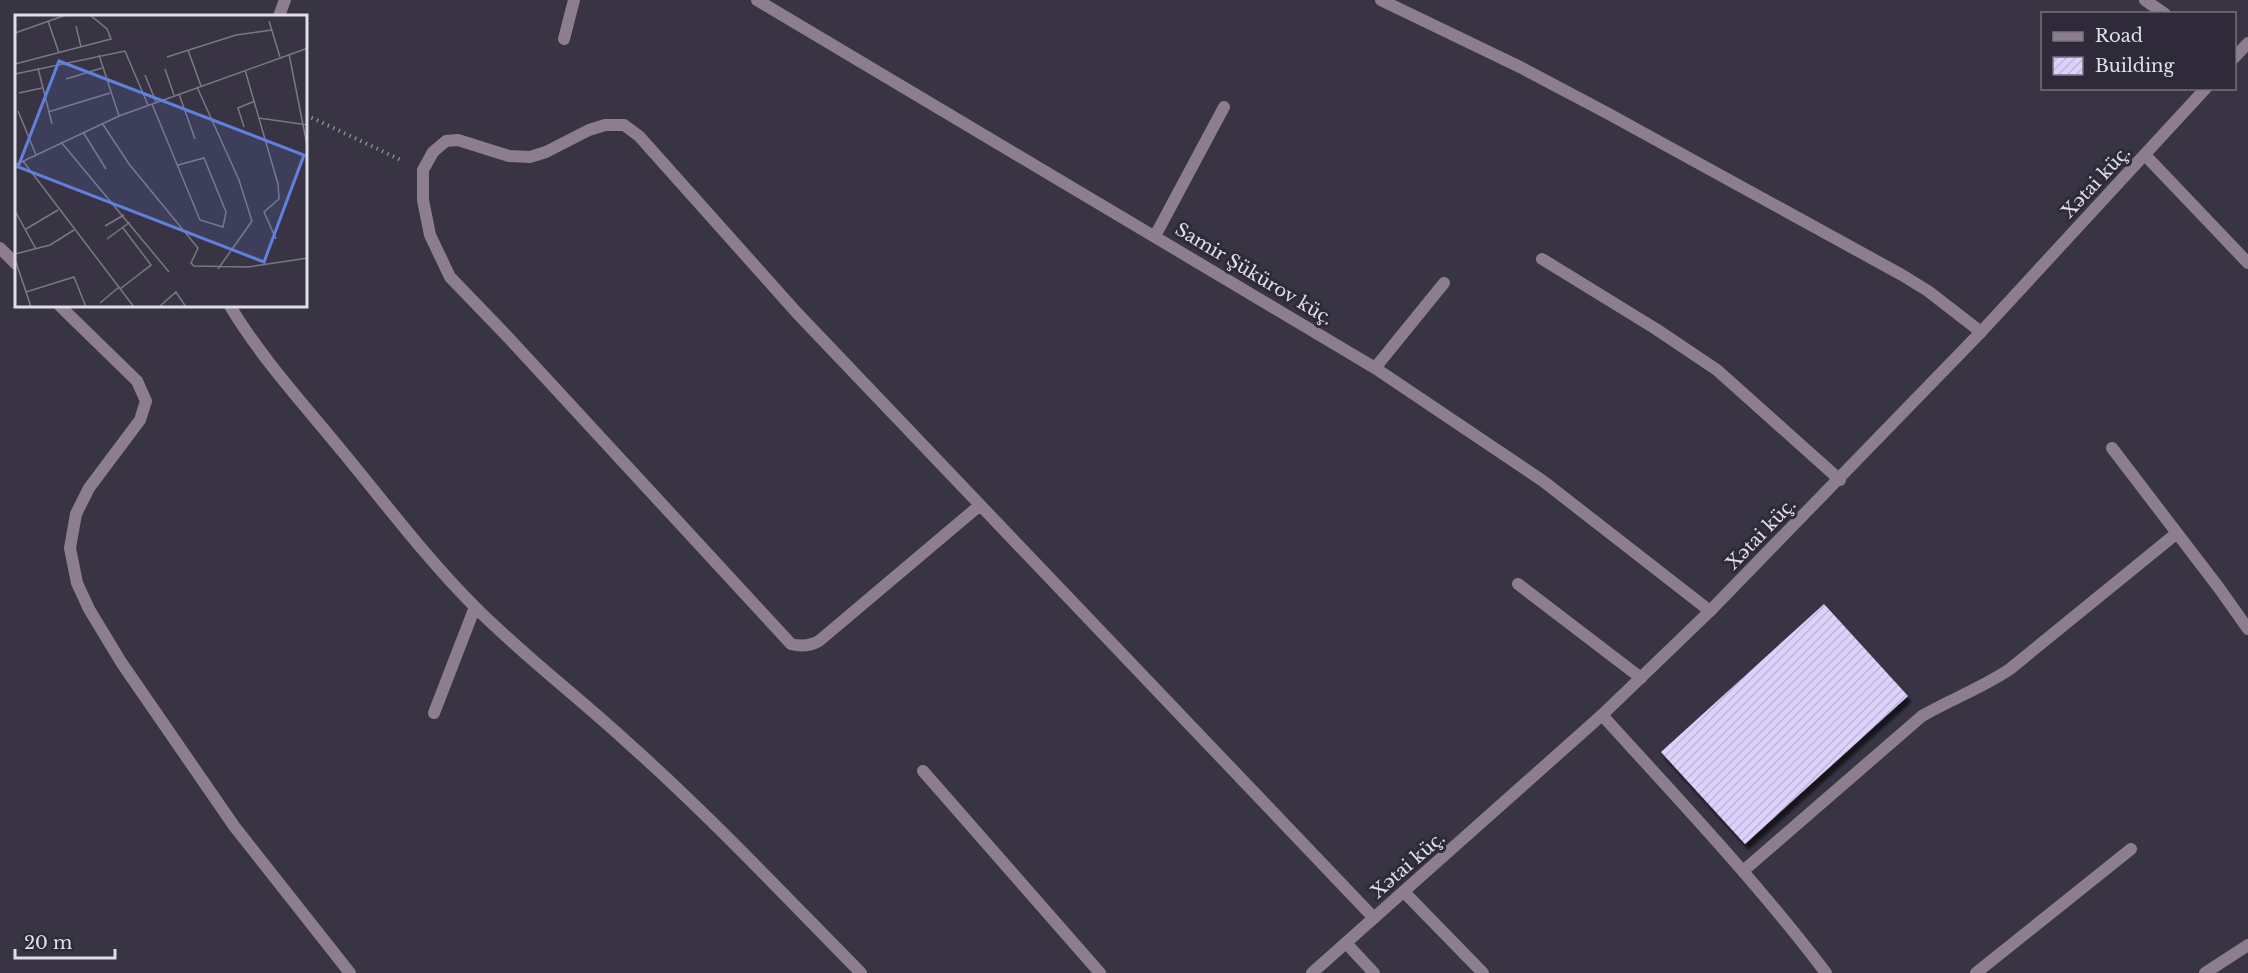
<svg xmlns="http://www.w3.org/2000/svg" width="2248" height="973" font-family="'Libre Baskerville',serif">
<defs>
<pattern id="building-hatch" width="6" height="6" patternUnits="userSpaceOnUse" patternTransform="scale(1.5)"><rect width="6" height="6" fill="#ded2fd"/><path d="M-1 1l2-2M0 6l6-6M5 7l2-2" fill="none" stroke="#bfb5d8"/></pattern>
<filter id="shadow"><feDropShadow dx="3.5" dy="6" stdDeviation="1.5" flood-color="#0009"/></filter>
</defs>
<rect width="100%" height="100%" fill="#383444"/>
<path fill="url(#building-hatch)" filter="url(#shadow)" d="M 1824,604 L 1908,696 L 1745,844 L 1661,752 Z"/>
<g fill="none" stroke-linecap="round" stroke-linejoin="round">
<path stroke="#8b8895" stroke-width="4" stroke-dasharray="1.5 4.5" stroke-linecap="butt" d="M 306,115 L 403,161"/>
<path stroke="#8c7e8c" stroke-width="12" d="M 1518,584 L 1641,678"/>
<path stroke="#8c7e8c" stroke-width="12" d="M 757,0 L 1375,368 L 1543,481 L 1710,611
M 1381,0 L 1520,67 L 1607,113 L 1902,275 L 1928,291 L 1981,332
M 2145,0 L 2165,14
M 279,16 L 285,0
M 564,39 L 574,0
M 2146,156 L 2248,263
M 1155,236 L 1224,107
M 0,248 L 16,264
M 1542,259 L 1656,329 L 1717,370 L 1840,480
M 60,306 L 137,381 L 146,401 L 140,420 L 89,488 L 76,514 L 70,548 L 77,583 L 89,609 L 121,662 L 234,826 L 350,973
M 230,306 C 260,356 300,400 337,445 C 382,499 425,557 475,607 C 523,655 577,696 627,742 C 709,815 784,895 861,973
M 1375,368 L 1444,283
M 2112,448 L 2219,588 L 2248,629
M 979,506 L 819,641 C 810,646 802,647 791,644 L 506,335 L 450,277 L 430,235 L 423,200 L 423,170 L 433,152 L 446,141 L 458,140 L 509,156 L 530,157 L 546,152 L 589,130 L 605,125 L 624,125 L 639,136 L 797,313 L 1374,918
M 434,713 L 475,607
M 1602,715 C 1679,800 1757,882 1826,973
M 923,771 L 1100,973
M 1743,871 L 1922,716 C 1951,699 1982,688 2010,669 L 2177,533
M 1404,892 L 1483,973
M 1346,943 L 1374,973
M 1976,973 L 2131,849
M 2205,973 L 2248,945"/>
<path stroke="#8c7e8c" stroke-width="12" d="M 2234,58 L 2248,43
M 1312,973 L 1602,715 L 1710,611 L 1981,332 L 2206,88"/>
</g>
<g text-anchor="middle" stroke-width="6" stroke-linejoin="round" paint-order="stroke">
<g font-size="18" fill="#e0dee8" stroke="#2e2a39">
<text transform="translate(2096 182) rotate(-47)" y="6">Xətai küç.</text>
<text transform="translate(1254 274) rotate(31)" y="6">Samir Şükürov küç.</text>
<text transform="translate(1761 534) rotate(-46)" y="6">Xətai küç.</text>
<text transform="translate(1408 865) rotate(-41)" y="6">Xətai küç.</text>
</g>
</g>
<g transform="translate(15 15)">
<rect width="292" height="292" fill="#383444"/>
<path fill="none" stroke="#7b7886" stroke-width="1.5" d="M 33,6 L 44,38M 254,6 L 265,42M 61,11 L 66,32M 0,18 L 51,0M 173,35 L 186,71M 274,39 L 293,135M 84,40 L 104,101M 152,42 L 221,20 L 257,15M 0,49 L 96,24 L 92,14 L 75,0M 23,53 L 37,109M 150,54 L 159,80M 230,55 L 263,169 L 264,184 L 249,197 L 261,224M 0,59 L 110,36 L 133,90M 130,60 L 141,87M 51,64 L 87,53M 182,72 L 224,165 L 237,206 L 203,254M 4,78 L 27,73M 164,79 L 180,124M 137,89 L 185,205 L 208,212 L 211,197 L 189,143 L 163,150M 3,96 L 21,140M 33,97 L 95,78M 244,103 L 293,110M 87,108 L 114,149 L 183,233 L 176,248 L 179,251 L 233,252 L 293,243M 229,112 L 223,93 L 240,86M 68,117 L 91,154M 46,127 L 154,257M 8,146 L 119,292M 0,150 L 104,101 L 293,33M 0,196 L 21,234M 90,211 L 109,200M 11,214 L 43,195M 92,224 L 115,207M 0,239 L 35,230 L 59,215M 0,244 L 16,292M 105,274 L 136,250 L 108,213M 11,277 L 59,262 L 71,292M 85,288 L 104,272M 144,292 L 161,277 L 171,292"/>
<path fill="#6180de" fill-opacity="0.15" stroke="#6180de" stroke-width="3" d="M 44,46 L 289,140 L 249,247 L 3,152 Z"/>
<rect width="292" height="292" fill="none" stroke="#e0dee8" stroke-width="3"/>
</g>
<rect x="2041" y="12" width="195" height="78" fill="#2e2a39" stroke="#75727f" stroke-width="1.5"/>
<rect x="2053" y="32" width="30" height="9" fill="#8c7e8c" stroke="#75727f" stroke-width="1.5"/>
<text x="2095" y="42" font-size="18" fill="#e0dee8">Road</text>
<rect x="2053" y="57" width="30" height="18" fill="url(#building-hatch)" stroke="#75727f" stroke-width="1.5"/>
<text x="2095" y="72" font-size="18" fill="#e0dee8">Building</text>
<path d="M15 949v9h100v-9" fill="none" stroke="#e0dee8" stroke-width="3"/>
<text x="24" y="949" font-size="18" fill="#e0dee8" stroke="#2e2a39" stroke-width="4.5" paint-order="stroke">20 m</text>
</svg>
